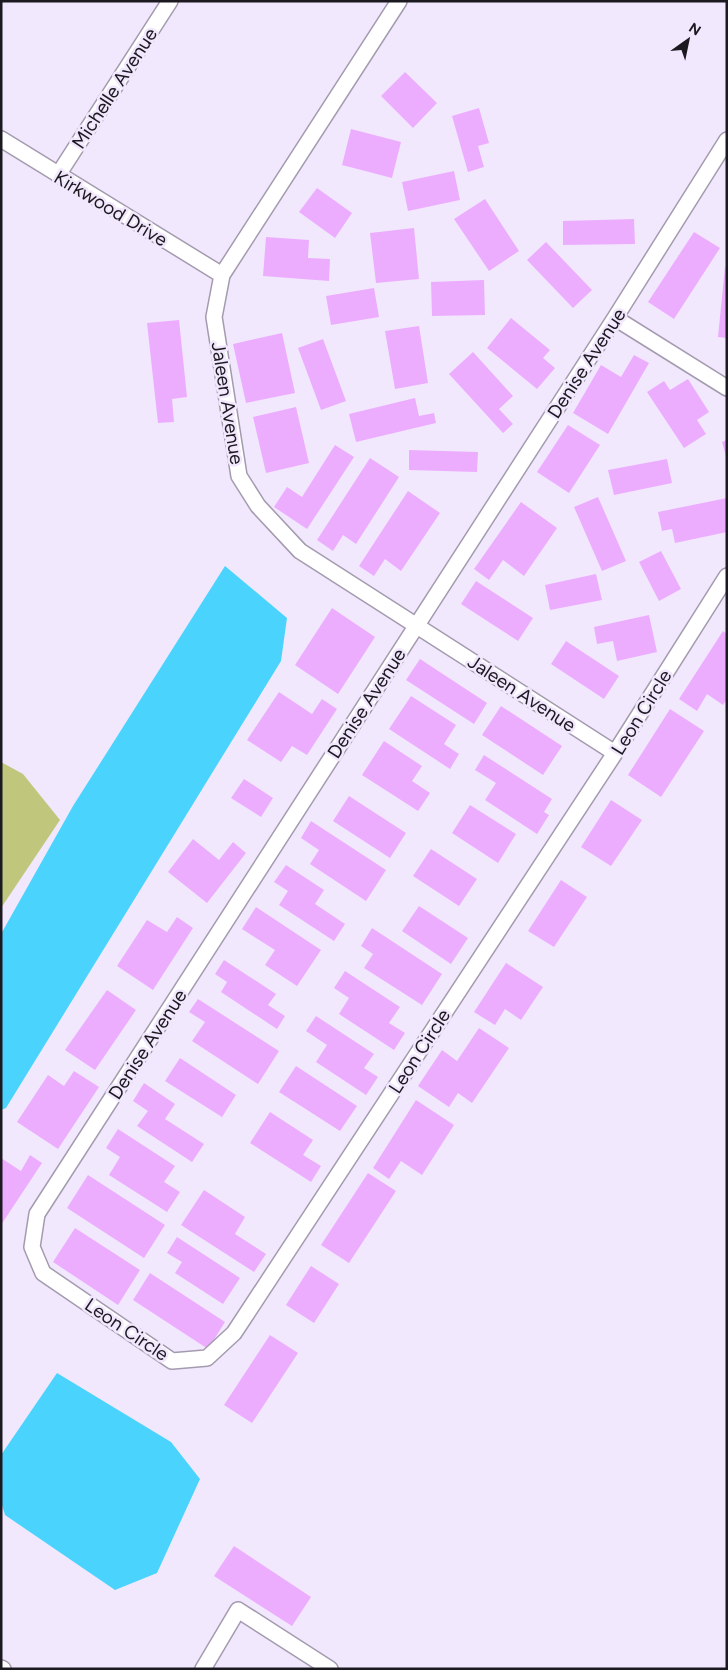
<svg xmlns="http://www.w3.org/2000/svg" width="728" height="1670" font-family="Figtree,sans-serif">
<rect width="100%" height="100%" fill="#f2e8fe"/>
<path fill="#c0c77d" d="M 1,762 L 23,774 L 60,820 L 1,908 Z"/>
<path fill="#4ad4fd" d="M 225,566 L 287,618 L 281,661 L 6,1108 L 1,1110 L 1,934 L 73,806 Z
M 57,1373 L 171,1442 L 200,1479 L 157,1573 L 115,1590 L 5,1515 L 1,1502 L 1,1455 Z"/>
<path fill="#ecadff" d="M 405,72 L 437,103 L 413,128 L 381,96 Z
M 479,108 L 489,143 L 478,146 L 484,167 L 468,172 L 452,116 Z
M 351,129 L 401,142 L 392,178 L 342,165 Z
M 454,171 L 460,200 L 408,211 L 402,182 Z
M 317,188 L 352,213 L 335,238 L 299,212 Z
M 485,199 L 519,251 L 489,271 L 454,219 Z
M 634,219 L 635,244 L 563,245 L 563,221 Z
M 414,228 L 419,279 L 376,283 L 370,233 Z
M 694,232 L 720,248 L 674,319 L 648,302 Z
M 266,237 L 309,240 L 308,258 L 330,259 L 329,281 L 263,276 Z
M 546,242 L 592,290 L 573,308 L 527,260 Z
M 725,267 L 727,267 L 727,338 L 718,337 Z
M 484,280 L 485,315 L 432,316 L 431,282 Z
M 374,288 L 379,317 L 331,325 L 326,296 Z
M 511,318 L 550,350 L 543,358 L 555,368 L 537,389 L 487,348 Z
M 179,320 L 187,397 L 172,399 L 174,422 L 158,423 L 147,323 Z
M 419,326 L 428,383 L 395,389 L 385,331 Z
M 282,333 L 295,393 L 246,403 L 233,344 Z
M 323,339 L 346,401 L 321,410 L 298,348 Z
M 473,352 L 513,396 L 499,409 L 513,424 L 503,433 L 449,374 Z
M 634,355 L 649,363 L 608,434 L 573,413 L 601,365 L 621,377 Z
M 688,379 L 709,412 L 697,420 L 706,434 L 684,448 L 647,392 L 664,381 L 670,390 Z
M 415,398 L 419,416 L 434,413 L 436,423 L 356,442 L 349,414 Z
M 296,407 L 309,463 L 266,473 L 253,417 Z
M 568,425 L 600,445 L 569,493 L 537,472 Z
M 727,440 L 727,456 L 726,456 L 722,442 Z
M 335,445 L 354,457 L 307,529 L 274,507 L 287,487 L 302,497 Z
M 409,450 L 478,452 L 477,472 L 409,470 Z
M 370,458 L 399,477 L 356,544 L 343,535 L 333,551 L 317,540 Z
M 667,459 L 672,483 L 614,495 L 608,470 Z
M 408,491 L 440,513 L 401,571 L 385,559 L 374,576 L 359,566 Z
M 598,497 L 626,561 L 602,571 L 574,507 Z
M 727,498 L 727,532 L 675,543 L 672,529 L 662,531 L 658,512 Z
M 521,502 L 557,528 L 524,576 L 503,560 L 489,580 L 474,569 Z
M 661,551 L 681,589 L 659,601 L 639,562 Z
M 596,574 L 602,600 L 550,610 L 545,585 Z
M 476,581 L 533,618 L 518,641 L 461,604 Z
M 332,608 L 375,637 L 338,694 L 295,665 Z
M 649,615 L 657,652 L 617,661 L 613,641 L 597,644 L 594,627 Z
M 723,631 L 727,634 L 727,699 L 723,705 L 707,694 L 697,711 L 679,699 Z
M 566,641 L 619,676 L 604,699 L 551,664 Z
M 420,659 L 487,703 L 474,724 L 406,680 Z
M 279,692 L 312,714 L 322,699 L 337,709 L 307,755 L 292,746 L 281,762 L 247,740 Z
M 411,696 L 456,725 L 444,744 L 459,754 L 450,769 L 389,729 Z
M 501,706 L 562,746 L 543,775 L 482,735 Z
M 670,709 L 704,731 L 661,797 L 628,775 Z
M 384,741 L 422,766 L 412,781 L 430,793 L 418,811 L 362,775 Z
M 484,755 L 552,799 L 544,812 L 549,815 L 537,834 L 485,800 L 496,783 L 475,770 Z
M 244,779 L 273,798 L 261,817 L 231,798 Z
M 349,796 L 406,833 L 390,858 L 333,821 Z
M 611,800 L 642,820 L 611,866 L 581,847 Z
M 470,805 L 516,834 L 498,863 L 452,833 Z
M 311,821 L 386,870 L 366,901 L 310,864 L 319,850 L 301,838 Z
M 193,839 L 219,860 L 233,842 L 246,853 L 207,903 L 168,872 Z
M 431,849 L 477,879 L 459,906 L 413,876 Z
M 286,865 L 324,890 L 315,904 L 345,924 L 334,941 L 279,905 L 288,891 L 274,882 Z
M 561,880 L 587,897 L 554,947 L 528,931 Z
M 419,906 L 468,938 L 451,964 L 402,931 Z
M 256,907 L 321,950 L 297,986 L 265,965 L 275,950 L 242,929 Z
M 177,917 L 193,928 L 153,990 L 117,966 L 147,920 L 167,932 Z
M 372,928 L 442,974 L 422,1005 L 364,968 L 373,954 L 361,946 Z
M 224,960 L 276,994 L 268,1005 L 285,1016 L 277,1029 L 221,992 L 227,982 L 215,974 Z
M 506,963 L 543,987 L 521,1020 L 505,1009 L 495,1025 L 474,1012 Z
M 345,971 L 400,1007 L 389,1023 L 405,1033 L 394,1050 L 339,1014 L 349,998 L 334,988 Z
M 107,990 L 136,1010 L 95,1070 L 65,1050 Z
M 198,999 L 279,1051 L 258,1084 L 192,1041 L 205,1022 L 189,1012 Z
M 316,1016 L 374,1054 L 364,1068 L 378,1077 L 366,1095 L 316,1062 L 327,1045 L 306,1031 Z
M 479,1028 L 509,1048 L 472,1103 L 458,1093 L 449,1107 L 418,1086 L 442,1050 L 457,1061 Z
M 180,1058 L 236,1095 L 222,1117 L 165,1081 Z
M 296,1066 L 357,1106 L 340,1131 L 279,1092 Z
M 74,1071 L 99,1087 L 58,1149 L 17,1122 L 48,1075 L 64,1086 Z
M 144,1083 L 175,1104 L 165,1119 L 204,1144 L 192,1162 L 137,1126 L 148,1111 L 133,1101 Z
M 416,1100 L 454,1125 L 422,1175 L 401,1161 L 389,1179 L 373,1168 Z
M 270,1112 L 313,1140 L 303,1155 L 321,1166 L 311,1182 L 250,1143 Z
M 118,1129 L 175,1166 L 164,1182 L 180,1192 L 167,1212 L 109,1175 L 120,1157 L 106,1148 Z
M 30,1155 L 42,1163 L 1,1225 L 1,1158 L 21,1171 Z
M 368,1173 L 396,1191 L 349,1263 L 321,1245 Z
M 88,1175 L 165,1225 L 144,1258 L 67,1208 Z
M 204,1190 L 245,1217 L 235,1234 L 266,1254 L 254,1272 L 181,1225 Z
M 75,1228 L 140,1270 L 118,1305 L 53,1262 Z
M 177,1237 L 240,1278 L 223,1304 L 175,1273 L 182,1262 L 167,1253 Z
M 311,1266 L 339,1284 L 314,1323 L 286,1305 Z
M 150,1273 L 225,1322 L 208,1349 L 133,1300 Z
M 270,1335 L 298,1353 L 252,1423 L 224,1405 Z
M 234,1546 L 311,1597 L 292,1626 L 214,1576 Z"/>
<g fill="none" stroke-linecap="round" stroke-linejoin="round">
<defs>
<path id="lane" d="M 399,1 L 222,275 L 214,317 L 239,476 L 258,506 L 300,551 L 615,753
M 1,139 L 222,275
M 727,140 L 615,318 L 37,1214 L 32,1247 L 43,1273 L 172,1361 L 207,1358 L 234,1333 L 615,753 L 727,576
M 58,175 L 170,1
M 615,318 L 727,388
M 1,1668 L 3,1669
M 203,1669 L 238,1610 L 330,1669"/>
</defs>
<use href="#lane" stroke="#a49baf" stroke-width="18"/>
<use href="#lane" stroke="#fff" stroke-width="15"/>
</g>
<g text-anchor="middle" stroke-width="5" stroke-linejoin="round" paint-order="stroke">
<g font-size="19" fill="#1c1920" stroke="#f2e8fe">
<text transform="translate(114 88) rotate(-57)" y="7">Michelle Avenue</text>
<text transform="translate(111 208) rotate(31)" y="7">Kirkwood Drive</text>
<text transform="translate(586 363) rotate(-57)" y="7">Denise Avenue</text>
<text transform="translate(228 403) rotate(81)" y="7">Jaleen Avenue</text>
<text transform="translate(522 693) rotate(33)" y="7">Jaleen Avenue</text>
<text transform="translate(366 703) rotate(-57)" y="7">Denise Avenue</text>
<text transform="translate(641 712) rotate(-58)" y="7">Leon Circle</text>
<text transform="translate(147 1044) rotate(-57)" y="7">Denise Avenue</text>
<text transform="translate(419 1051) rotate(-57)" y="7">Leon Circle</text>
<text transform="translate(127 1329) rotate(34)" y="7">Leon Circle</text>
</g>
</g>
<rect width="728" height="1670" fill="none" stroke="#1c1920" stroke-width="5"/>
<g transform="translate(688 40) rotate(33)" stroke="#f2e8fe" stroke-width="4" paint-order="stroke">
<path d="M0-4L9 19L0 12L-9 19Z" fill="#1c1920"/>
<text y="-8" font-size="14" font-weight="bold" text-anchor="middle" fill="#1c1920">N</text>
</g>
</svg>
